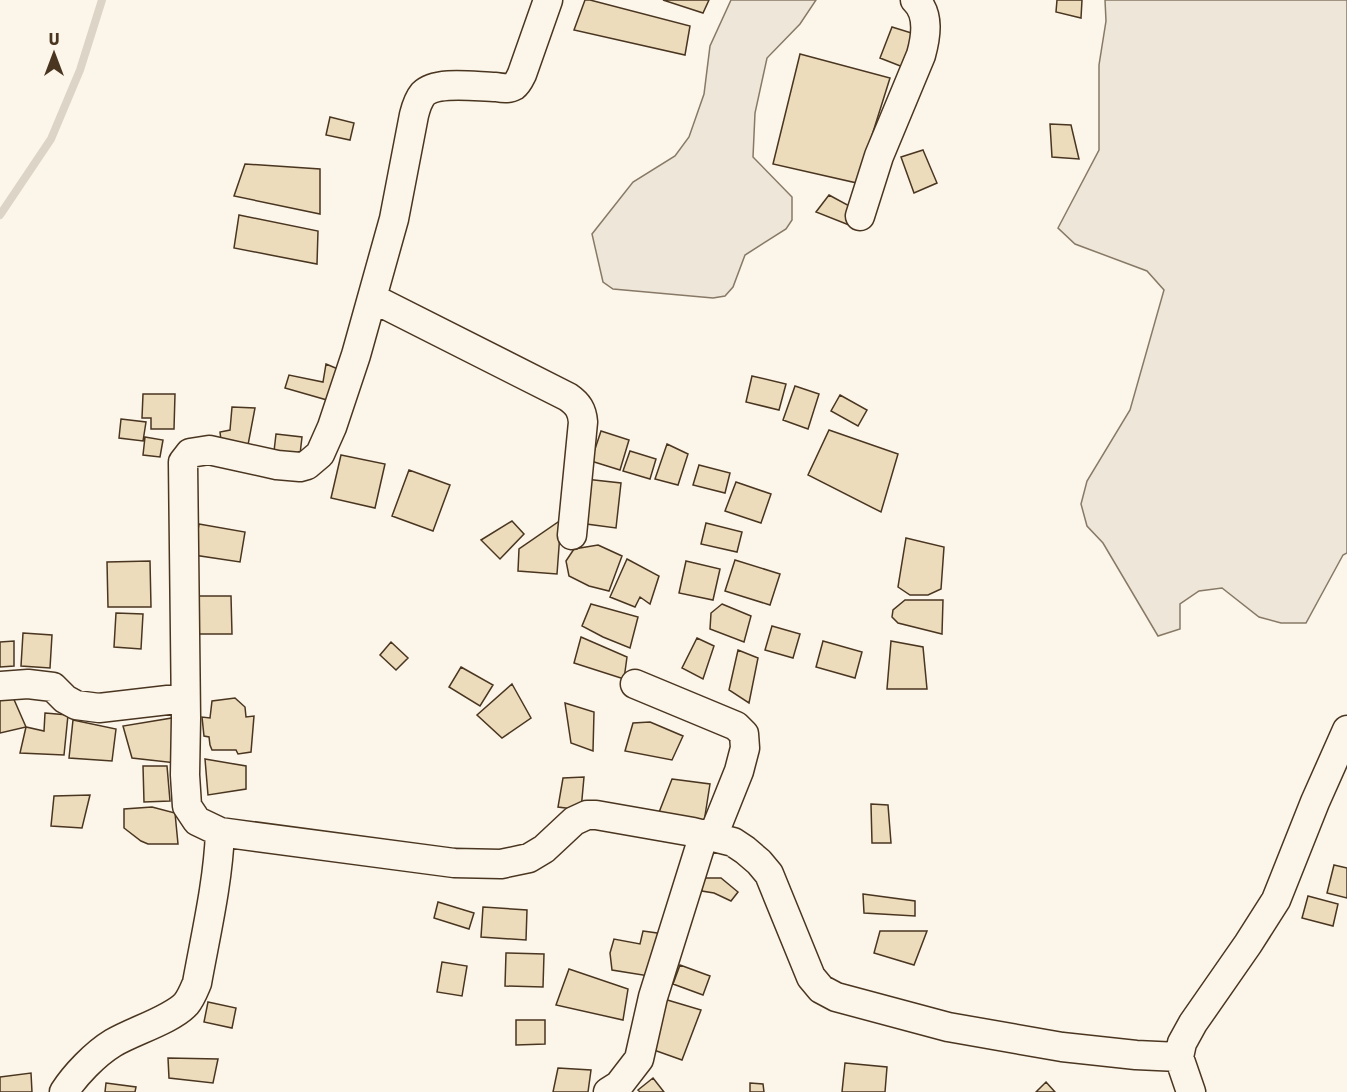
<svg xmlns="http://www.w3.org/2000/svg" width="1347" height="1092" font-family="Jost,sans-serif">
<rect width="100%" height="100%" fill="#fbf6e9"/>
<path fill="#ede6d9" stroke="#887966" stroke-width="1.5" d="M 731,0 L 816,0 L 800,24 L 767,58 L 755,113 L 753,157 L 792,197 L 792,220 L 786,229 L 745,255 L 733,287 L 725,296 L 713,298 L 613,289 L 603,282 L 592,234 L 633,182 L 675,156 L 689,137 L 704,94 L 710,46 Z
M 1105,0 L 1347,0 L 1347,553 L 1343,555 L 1306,623 L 1281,623 L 1259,617 L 1222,588 L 1199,591 L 1180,604 L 1180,629 L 1158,636 L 1103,543 L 1087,526 L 1081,504 L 1087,481 L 1130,410 L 1164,290 L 1147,271 L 1075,244 L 1058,228 L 1099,150 L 1099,65 L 1106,21 Z"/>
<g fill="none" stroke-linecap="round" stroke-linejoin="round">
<path stroke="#dcd4c6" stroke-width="8" d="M 0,215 L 51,139 L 80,70 L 102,0"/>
</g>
<path fill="#ecdcbc" stroke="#4a3520" stroke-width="1.5" d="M 585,0 L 590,0 L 690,26 L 685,55 L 574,30 Z
M 663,0 L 709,0 L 703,13 Z
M 1057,0 L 1082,0 L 1081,18 L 1056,12 Z
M 892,27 L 918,35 L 908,69 L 880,58 Z
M 800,54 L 890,78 L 857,183 L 773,164 Z
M 330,117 L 354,123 L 350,140 L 326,135 Z
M 1050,124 L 1071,125 L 1079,159 L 1052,157 Z
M 923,150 L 937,183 L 914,193 L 901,157 Z
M 245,164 L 320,169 L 320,214 L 234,196 Z
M 829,195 L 855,209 L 849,225 L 816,212 Z
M 239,215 L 318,231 L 317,264 L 234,248 Z
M 326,364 L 345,372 L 334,402 L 285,388 L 289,375 L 323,382 Z
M 752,376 L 786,384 L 779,410 L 746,402 Z
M 795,386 L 819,394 L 808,429 L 783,420 Z
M 143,394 L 175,394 L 174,429 L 151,429 L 151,418 L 142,418 Z
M 840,395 L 867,410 L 858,426 L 831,411 Z
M 232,407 L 255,408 L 248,445 L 221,440 L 220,432 L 230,430 Z
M 121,419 L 146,422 L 143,441 L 119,438 Z
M 829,430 L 898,454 L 881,512 L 808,475 Z
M 601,431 L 629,440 L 620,470 L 591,461 Z
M 276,434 L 302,437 L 299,463 L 273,460 Z
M 145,437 L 163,440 L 160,457 L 143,455 Z
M 667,444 L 688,454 L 678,485 L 655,479 Z
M 630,451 L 656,459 L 650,479 L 623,471 Z
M 341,455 L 385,464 L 375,508 L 331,498 Z
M 699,465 L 730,473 L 725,493 L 693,485 Z
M 409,470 L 450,485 L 433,531 L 392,516 Z
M 585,479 L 621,483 L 616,528 L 579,523 Z
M 736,482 L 771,494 L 761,523 L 725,511 Z
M 561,520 L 557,574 L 518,571 L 519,549 Z
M 512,521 L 524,534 L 500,559 L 481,540 Z
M 706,523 L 742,532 L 737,552 L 701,544 Z
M 199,524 L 245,532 L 240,562 L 194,555 Z
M 906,538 L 944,547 L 941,589 L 928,595 L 910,595 L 898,587 Z
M 598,545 L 622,556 L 609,591 L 589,586 L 569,576 L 566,561 L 574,549 Z
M 627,559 L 659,576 L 650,604 L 640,597 L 635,607 L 610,597 Z
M 735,560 L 780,574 L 770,605 L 725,591 Z
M 150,561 L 151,607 L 108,607 L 107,562 Z
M 686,561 L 720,569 L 713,600 L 679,593 Z
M 197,596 L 231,596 L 232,634 L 197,634 Z
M 905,600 L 943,600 L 942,634 L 898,623 L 892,617 L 893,610 Z
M 591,604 L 638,617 L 630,648 L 603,637 L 582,626 Z
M 722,604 L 751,616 L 744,642 L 710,629 L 711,613 Z
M 116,613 L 143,614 L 141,649 L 114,647 Z
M 772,626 L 800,634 L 793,658 L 765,650 Z
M 23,633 L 52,635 L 50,668 L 21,666 Z
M 581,637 L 627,657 L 624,679 L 574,663 Z
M 697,638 L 714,646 L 703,679 L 682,668 Z
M 14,641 L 14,666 L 0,667 L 0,642 Z
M 823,641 L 862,652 L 855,678 L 816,667 Z
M 891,641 L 923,647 L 927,689 L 887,689 Z
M 391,642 L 408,658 L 396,670 L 380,655 Z
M 738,650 L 758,658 L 749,703 L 729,690 Z
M 461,667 L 493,685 L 480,706 L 449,687 Z
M 512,684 L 531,718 L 502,738 L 477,715 Z
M 0,695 L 12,695 L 26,727 L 0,733 Z
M 235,698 L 245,707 L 246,717 L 254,716 L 251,752 L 238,754 L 236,750 L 212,750 L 210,745 L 209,737 L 204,736 L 202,717 L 210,718 L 212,701 Z
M 565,703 L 594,712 L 593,751 L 571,743 Z
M 45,713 L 68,715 L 64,755 L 20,753 L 26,727 L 44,731 Z
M 178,717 L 176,763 L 132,758 L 123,726 Z
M 73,720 L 116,729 L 112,761 L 69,758 Z
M 650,722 L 683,736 L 672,760 L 625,751 L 633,723 Z
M 205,759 L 246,766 L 246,789 L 208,795 Z
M 143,766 L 167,766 L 170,801 L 144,802 Z
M 584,777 L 581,810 L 558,807 L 563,778 Z
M 672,779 L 710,784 L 704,822 L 658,815 Z
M 90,795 L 82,828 L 51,826 L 54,796 Z
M 871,804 L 888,805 L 891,843 L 872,843 Z
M 152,807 L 175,813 L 178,844 L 148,844 L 141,841 L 124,828 L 124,809 Z
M 1334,865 L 1347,868 L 1347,898 L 1327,893 Z
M 702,878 L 721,878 L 738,892 L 731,901 L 714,893 L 702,891 Z
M 863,894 L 915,901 L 915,916 L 864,913 Z
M 1308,896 L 1338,904 L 1333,926 L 1302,918 Z
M 438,902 L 474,913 L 469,929 L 434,918 Z
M 483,907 L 527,910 L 526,940 L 481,937 Z
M 643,931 L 664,934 L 655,977 L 612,970 L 610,953 L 614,939 L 640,944 Z
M 880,931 L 927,931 L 914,965 L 874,953 Z
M 506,953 L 544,954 L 543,987 L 505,986 Z
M 442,962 L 467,966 L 462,996 L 437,992 Z
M 680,965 L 710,976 L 703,995 L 673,984 Z
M 569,969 L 628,989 L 623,1020 L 556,1005 Z
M 664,999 L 701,1010 L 682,1060 L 651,1049 Z
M 208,1002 L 236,1008 L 232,1028 L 204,1022 Z
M 516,1020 L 545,1020 L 545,1044 L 516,1045 Z
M 168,1058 L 218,1059 L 213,1083 L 169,1078 Z
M 845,1063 L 887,1067 L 885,1092 L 842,1092 Z
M 558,1068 L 591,1070 L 588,1092 L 553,1092 Z
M 31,1073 L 32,1092 L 0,1092 L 0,1077 Z
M 653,1078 L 664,1092 L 640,1092 L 638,1090 Z
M 1046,1082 L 1055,1092 L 1036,1092 Z
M 106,1083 L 136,1087 L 135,1092 L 105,1092 Z
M 750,1083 L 763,1084 L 764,1092 L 750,1092 Z"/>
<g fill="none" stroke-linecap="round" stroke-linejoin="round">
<defs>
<path id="minor" d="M 548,0 L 522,74 C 520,78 518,83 514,86 C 509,89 502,88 496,87 C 477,87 437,80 423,94 C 418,100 416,107 414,115 L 394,219 L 356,355 L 332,427 L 320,454 L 307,465 L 300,467 L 277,465 L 209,450 L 190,453 L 183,462 L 186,718 L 185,775 L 187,806 L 197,821 L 220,832 L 454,863 L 501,864 L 529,858 L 544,849 L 574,821 L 587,815 L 596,815 L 693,832 L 733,842 L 745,850 L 759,862 L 769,874 L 811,977 L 821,989 L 836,997 L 948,1027 L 1062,1047 L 1136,1055 L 1179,1057
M 860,216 L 879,156 L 921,55 C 926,37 930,14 915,0
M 372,298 L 568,397 C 578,404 582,410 583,422 L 572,535
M 635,684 L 736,726 L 744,734 L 745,748 L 739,771 L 713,836
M 0,686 L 28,684 L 53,687 L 65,699 L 76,705 L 99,708 L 185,698
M 64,1092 C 75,1075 95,1054 113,1043 C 133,1031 171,1020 186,1004 C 191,998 194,990 197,983 C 206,933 218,883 220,832
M 608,1092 L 619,1085 L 639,1059 L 653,997 L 704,834
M 1191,1092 L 1179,1057 L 1182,1043 L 1193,1023 L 1248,944 L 1276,900 L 1315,802 L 1347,730"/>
</defs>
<use href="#minor" stroke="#4a3520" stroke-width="31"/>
<use href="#minor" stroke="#fbf6e9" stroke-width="28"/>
</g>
<g transform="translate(54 54)" stroke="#fbf6e9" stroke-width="4.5" paint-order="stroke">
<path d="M0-4.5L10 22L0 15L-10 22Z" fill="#4a3520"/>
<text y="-9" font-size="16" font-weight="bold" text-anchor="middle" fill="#4a3520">U</text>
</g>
</svg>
